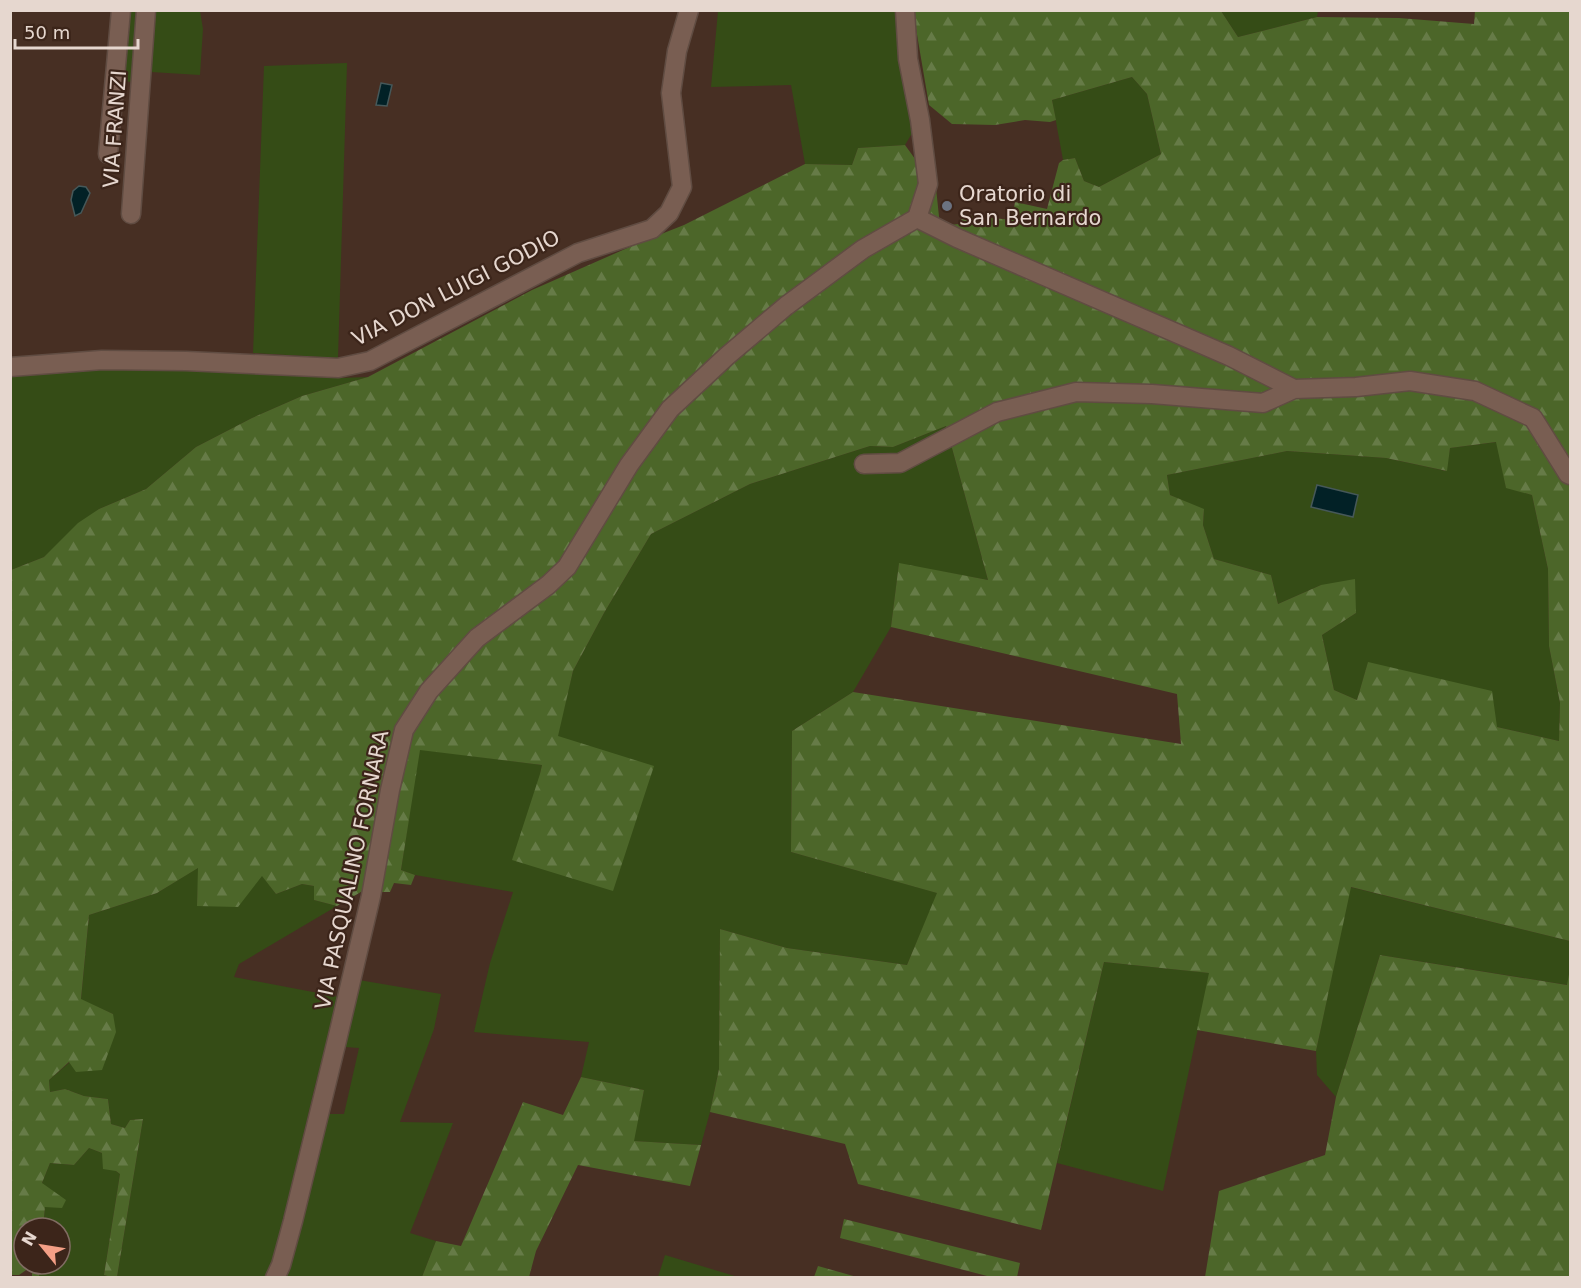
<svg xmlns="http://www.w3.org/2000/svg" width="1581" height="1288" font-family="'DejaVu Sans',sans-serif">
<defs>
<pattern id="forest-firs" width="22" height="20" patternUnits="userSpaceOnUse" patternTransform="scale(1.5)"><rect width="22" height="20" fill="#4c6629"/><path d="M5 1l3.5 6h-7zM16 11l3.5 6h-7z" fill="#667b47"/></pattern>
</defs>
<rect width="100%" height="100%" fill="#472f23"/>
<path fill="#354c16" d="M 123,11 L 141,11 L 137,83 L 118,80 Z
M 153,11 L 200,11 L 203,29 L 200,75 L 151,72 Z
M 718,11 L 904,11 L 920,120 L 905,145 L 858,148 L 852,165 L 805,164 L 791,85 L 711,87 Z
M 1221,11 L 1318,11 L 1317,17 L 1238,37 Z
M 347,63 L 338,358 L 253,353 L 264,66 Z
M 1132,77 L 1147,94 L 1161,154 L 1099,187 L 1084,181 L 1075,158 L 1063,160 L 1052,100 Z
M 186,366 L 339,378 L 368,377 L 302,396 L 252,418 L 196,447 L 146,489 L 99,509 L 44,557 L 11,570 L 11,373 L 108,367 Z
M 946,426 L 988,580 L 899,564 L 891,627 L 853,692 L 792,731 L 791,852 L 938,893 L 907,965 L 787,948 L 720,929 L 719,1069 L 710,1112 L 701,1145 L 633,1141 L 644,1090 L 581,1077 L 589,1042 L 474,1032 L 490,963 L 513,892 L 415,875 L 401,870 L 419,749 L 542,765 L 540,774 L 557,736 L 573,671 L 604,613 L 651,534 L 750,484 L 870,446 L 893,447 Z
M 1497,442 L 1506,487 L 1532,495 L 1548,569 L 1549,646 L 1560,703 L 1559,741 L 1497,727 L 1368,663 L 1357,700 L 1334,690 L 1322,635 L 1356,613 L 1321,585 L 1278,604 L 1271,575 L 1214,559 L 1203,525 L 1204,510 L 1170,495 L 1167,475 L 1287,451 L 1386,458 L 1446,471 L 1450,448 Z
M 199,867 L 197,905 L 262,875 L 276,894 L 302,884 L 314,886 L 314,900 L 337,906 L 239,964 L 234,977 L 339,997 L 315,1086 L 292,1183 L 306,1186 L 324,1114 L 344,1114 L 359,1048 L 345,1047 L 359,980 L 441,994 L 434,1029 L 400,1122 L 453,1123 L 410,1233 L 436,1241 L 422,1277 L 117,1277 L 143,1119 L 130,1120 L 125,1128 L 111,1124 L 108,1099 L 84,1096 L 65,1089 L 50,1092 L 49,1080 L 70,1062 L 113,1014 L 81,1000 L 89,915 L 157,893 Z
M 1350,887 L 1570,941 L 1570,969 L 1568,985 L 1380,955 L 1336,1097 L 1317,1075 L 1316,1051 Z
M 1104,962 L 1210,973 L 1163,1191 L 1057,1163 Z
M 89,1148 L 102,1153 L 116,1171 L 120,1174 L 104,1275 L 111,1277 L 39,1278 L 40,1264 L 60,1264 L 60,1228 L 43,1228 L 45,1207 L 42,1183 L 50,1163 L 74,1165 Z
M 665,1255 L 738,1277 L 658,1277 Z"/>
<path fill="url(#forest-firs)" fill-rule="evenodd" d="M 913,11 L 1221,11 L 1238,37 L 1317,17 L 1399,18 L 1474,24 L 1475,11 L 1570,11 L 1570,941 L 1351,887 L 1316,1051 L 1197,1030 L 1209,973 L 1104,962 L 1041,1230 L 858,1184 L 845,1144 L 710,1112 L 719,1069 L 720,929 L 787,948 L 907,965 L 937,893 L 791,852 L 792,731 L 853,692 L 1181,744 L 1177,694 L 891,627 L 899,563 L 988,580 L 946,426 L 893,447 L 870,446 L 750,484 L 651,534 L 604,613 L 573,671 L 558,736 L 654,766 L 613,891 L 512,860 L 540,774 L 542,765 L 420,750 L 401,870 L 415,875 L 411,885 L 394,883 L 390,892 L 382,892 L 366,889 L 337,906 L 314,900 L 314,886 L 302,884 L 276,894 L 262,876 L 238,907 L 197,906 L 198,868 L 157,893 L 89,915 L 81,999 L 113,1014 L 116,1032 L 102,1070 L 76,1072 L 69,1062 L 49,1080 L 50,1092 L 65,1089 L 84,1096 L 108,1099 L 111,1124 L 125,1128 L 130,1120 L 143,1119 L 117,1277 L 111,1277 L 104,1275 L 120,1174 L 116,1171 L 103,1169 L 102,1153 L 89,1148 L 74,1165 L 50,1163 L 42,1183 L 66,1200 L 62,1208 L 45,1207 L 43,1228 L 24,1228 L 24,1264 L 40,1264 L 39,1277 L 32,1277 L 32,1266 L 19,1275 L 11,1275 L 11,570 L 44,557 L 78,523 L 99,509 L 146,489 L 196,447 L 252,418 L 302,396 L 368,377 L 532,290 L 641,242 L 684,225 L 805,164 L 852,165 L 858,148 L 905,145 L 936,188 L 940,226 L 959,224 L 964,215 L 1012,220 L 1015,202 L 1047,209 L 1059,163 L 1063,160 L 1075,158 L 1084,181 L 1099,187 L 1161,154 L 1147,94 L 1132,77 L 1052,100 L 1056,120 L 1050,122 L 1025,120 L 995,125 L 952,124 L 929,105 ZM 1496,442 L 1506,488 L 1532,495 L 1548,569 L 1549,646 L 1560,703 L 1559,741 L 1497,727 L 1492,691 L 1368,662 L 1357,700 L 1334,690 L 1322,635 L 1356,613 L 1355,579 L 1321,585 L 1278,604 L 1271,575 L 1214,559 L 1203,525 L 1204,509 L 1170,495 L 1167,475 L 1287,451 L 1386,458 L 1447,471 L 1450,448 Z
M 1380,955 L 1567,985 L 1570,969 L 1570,1277 L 1205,1277 L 1219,1191 L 1325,1155 L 1336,1097 Z
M 581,1077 L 644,1090 L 634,1141 L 701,1145 L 690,1186 L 578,1165 L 536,1251 L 529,1277 L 422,1277 L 436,1241 L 461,1246 L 523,1102 L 563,1115 Z
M 844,1219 L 1020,1263 L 1017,1277 L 991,1277 L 840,1238 Z
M 818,1266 L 857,1277 L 814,1277 Z"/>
<path fill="#022126" stroke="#465859" stroke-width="1.5" d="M 381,83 L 392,85 L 387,106 L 376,105 Z
M 79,186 L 86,187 L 90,193 L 81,213 L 75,216 L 71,200 L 73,191 Z
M 1317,485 L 1358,495 L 1353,517 L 1311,507 Z"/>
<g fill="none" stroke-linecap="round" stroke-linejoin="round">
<defs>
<path id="minor" d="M 905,10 L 908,59 L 920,120 L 928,184 L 917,218
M 108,154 L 121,10
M 131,214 L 146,10
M 917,218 L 957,238 L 1229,356 L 1294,389 L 1356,387 L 1410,381 L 1475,391 L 1533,418 L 1568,474 L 1570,475
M 10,367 L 102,360 L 186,361 L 338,368 L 370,361 L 578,253 L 652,229 L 669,213 L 682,187 L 671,93 L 677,51 L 689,10
M 864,464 L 900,463 L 997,412 L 1076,392 L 1152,394 L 1263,403 L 1294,389
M 275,1278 L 281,1265 L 293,1221 L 337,1040 L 371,896 L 390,790 L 404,730 L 429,691 L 477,638 L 548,585 L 567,567 L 629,465 L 670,409 L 727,356 L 786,306 L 863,249 L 917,218"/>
</defs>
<use href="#minor" stroke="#604c42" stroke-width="21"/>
<use href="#minor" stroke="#795e52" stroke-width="18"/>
</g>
<circle fill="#6b7280" stroke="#3c251a" stroke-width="2" cx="947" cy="206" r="6"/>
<g text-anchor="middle" stroke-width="4.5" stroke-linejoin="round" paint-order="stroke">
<g font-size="21" fill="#e6d7cf" stroke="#3c251a">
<text transform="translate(115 129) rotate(-86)" y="7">VIA FRANZI</text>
<text transform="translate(456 288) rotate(-27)" y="7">VIA DON LUIGI GODIO</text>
<text transform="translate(352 870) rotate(-78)" y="7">VIA PASQUALINO FORNARA</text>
</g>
<g font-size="21" fill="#e6d7cf" stroke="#3c251a" text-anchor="start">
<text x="959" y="201">Oratorio di<tspan x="959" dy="24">San Bernardo</tspan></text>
</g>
</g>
<rect width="1581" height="1288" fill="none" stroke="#e6d7cf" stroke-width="24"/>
<g transform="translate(42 1246) rotate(300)"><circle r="28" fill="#3c251a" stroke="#806c62" stroke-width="1.5"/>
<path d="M0-4.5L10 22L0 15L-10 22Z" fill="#f49f86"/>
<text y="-9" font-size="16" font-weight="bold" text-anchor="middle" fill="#e6d7cf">N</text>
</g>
<path d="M15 39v9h123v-9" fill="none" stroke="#e6d7cf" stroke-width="3"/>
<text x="24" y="39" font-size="18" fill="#e6d7cf" stroke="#3c251a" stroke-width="4.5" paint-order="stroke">50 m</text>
</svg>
